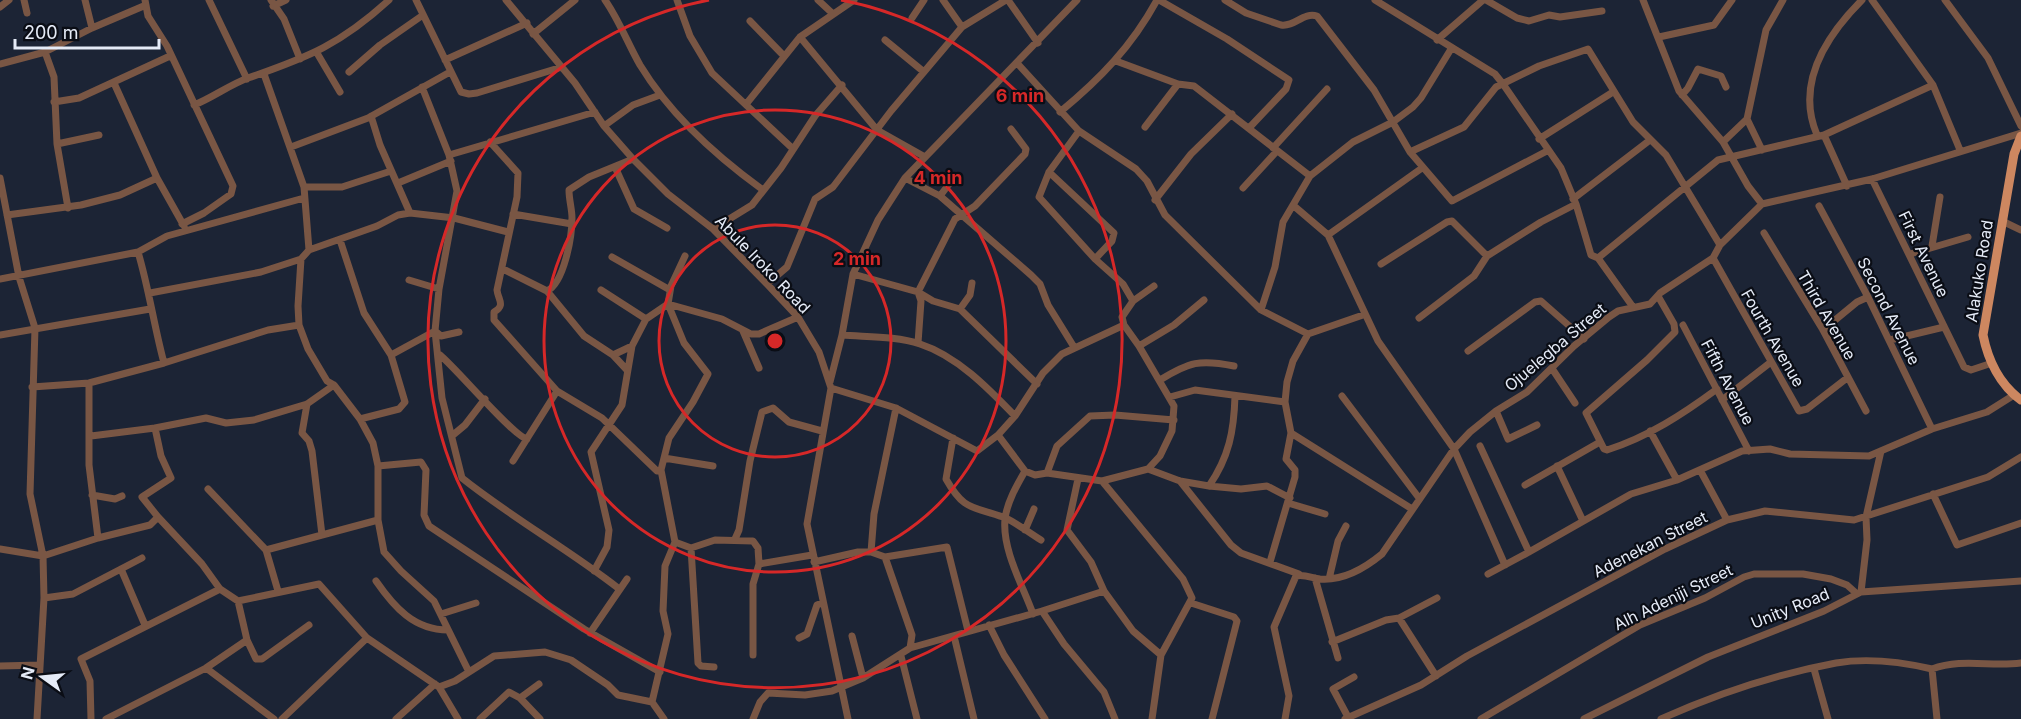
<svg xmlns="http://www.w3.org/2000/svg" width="2021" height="719" font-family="Inter,sans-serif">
<rect width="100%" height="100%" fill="#1c2435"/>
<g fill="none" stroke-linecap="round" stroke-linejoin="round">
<path stroke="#795644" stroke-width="7" d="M 24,0 L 27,13
M 85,0 L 92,28
M 145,0 L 148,16 L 167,46 L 233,186 L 231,194 L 204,213 L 182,224
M 209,0 L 247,79
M 271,0 L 284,19 L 300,59
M 416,0 L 461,92 L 469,94 L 477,93 L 562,67
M 506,0 L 575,83 L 604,126 L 633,159 L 668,194 L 713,229 L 767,284 L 798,317 L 819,352 L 831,388 L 807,524 L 848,719
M 605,0 C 619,20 628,44 640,65 C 671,116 716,156 763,190
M 677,0 L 690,36 L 712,73 L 792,148
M 818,0 L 832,13
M 943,0 L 962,27
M 1008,0 L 1038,43
M 1159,0 L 1227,39 L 1289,80 L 1286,89 L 1249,128
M 1225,0 L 1246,13 L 1281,25 C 1295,27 1303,12 1317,16 L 1374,90 L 1410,152 L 1452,201 L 1547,151
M 1375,0 L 1495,74 L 1503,84 L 1561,168 L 1576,204 L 1591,255 L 1598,258 L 1633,307
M 1486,0 L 1517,18 L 1529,21 L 1549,15 L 1560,17 L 1602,11
M 1643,0 L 1679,91 L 1723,142 L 1748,186 L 1762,204
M 1872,0 L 1933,85 L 1960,150
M 1945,0 L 1988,58 L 2021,126
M 273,6 L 286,0
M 0,7 L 9,0
M 912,18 L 924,0
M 750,21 L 784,56
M 533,34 L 575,0
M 800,37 L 877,130 L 925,157
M 1659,37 L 1714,25 L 1732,0
M 885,40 L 924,72
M 1437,40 L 1483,0
M 45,52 L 54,77 L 57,144 L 68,208
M 317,53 L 340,92
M 445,60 L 527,23
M 1116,61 L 1178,84 L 1194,86 L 1310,176
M 1017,63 L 1079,131 L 1136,169 L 1147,181 L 1165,215 L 1261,310 L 1308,334 L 1363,315
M 0,64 L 45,52 L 92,28 L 146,5
M 349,72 L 380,45 L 423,15
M 264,74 L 304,187 L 309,250 L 301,259 L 298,306 L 299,325 L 308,349 L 327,381 L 334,385 L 360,419 L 373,443 L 378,466 L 378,520 L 384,552 L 401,571 L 434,601 L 468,670
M 114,83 L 157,178 L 184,226
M 422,87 L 449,155 L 457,191 L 439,289 L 435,331 L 442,398 L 462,478 C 512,518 568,549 618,588
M 1682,95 L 1688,88 L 1698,69 L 1721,76 L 1726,87
M 54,102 L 79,98 L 170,56
M 747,103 L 800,37 L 854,0
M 194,105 C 212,98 229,85 248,78 C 309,57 341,44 389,0
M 1060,112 C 1100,79 1132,46 1157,0
M 371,116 L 380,145 L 410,213
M 1747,119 L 1762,150
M 604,126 L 633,105 L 660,95
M 1145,127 L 1178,84
M 1817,135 C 1795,83 1826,36 1862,0
M 1824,135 L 1847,186
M 1539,139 L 1613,92
M 490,142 L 518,173 L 517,197 L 497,290 C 498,300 506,305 494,312 L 494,320 L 557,391 L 602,418 L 657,471 L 661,470
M 1723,142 L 1747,119 L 1766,30 L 1783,0
M 57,144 L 99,135
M 291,147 L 368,118 L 450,72
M 1273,148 L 1327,89
M 1410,152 L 1464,127 L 1496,87 L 1539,66 L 1588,49 L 1633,122 L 1666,155 L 1720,245
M 449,155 L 595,112
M 615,167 L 634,209 L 667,228
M 1049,172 L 1114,233 L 1112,241 L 1095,259 L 1039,197 L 1049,172 L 1079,131
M 0,178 L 19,277 L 35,328 L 30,494 L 43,556 L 44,598 L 37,719
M 905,178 L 940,196 L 1031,275 L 1040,284 L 1048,305 L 1074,347
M 1872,179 L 1964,367 L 1971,370 L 1992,363
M 398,183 L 451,161
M 304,187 L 342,187 L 391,171
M 1243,188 L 1277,151
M 940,196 L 955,176
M 1573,199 L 1650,140
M 1155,200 L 1191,154 L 1232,114
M 1294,206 L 1328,235 L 1378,341 L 1454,449 L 1505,565
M 1819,206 L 1868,297 L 1932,429
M 513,214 L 572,224
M 7,215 L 81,205 L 120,195 L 157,178
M 2002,221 L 2021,230
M 713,229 L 752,205 L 781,168 L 815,116 L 842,85
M 1764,233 L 1823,330 L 1866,411
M 1328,235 L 1422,168
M 340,240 L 364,313 L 391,355 L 405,402 L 399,409 L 360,419
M 1932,246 L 1940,197
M 309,250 L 377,226 L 398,215 L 410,213 L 454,218 L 508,232
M 138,252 C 149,289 154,326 164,363
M 1910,254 L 1968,237
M 612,257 L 670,290
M 1598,258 L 1718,160 L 1824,135 L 1933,85
M 1713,258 L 1799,411 L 1807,409 L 1847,378
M 1095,259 L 1123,284 L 1133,301
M 1381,264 L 1447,222 L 1452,221 L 1487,256
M 503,269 L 547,291 L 584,336 L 613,355 L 627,370
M 853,274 L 918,292 L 933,301 L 960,309 L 1037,384
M 0,279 L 138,252 L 167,236 L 304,198
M 409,280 L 439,289
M 767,284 L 787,267 L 815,199 L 833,187 L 891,111 L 962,27 L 1006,0
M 601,290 L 646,319
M 547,291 C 564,283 572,237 572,218 C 572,209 569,200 569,190 L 589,177 L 633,159
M 150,293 L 261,272 L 301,259
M 1658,296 L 1674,324 L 1675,332 L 1647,360 L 1586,413 L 1604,449 L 1607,450 C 1648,437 1683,414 1717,389
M 960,309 L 970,295 L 972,283
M 1261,310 L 1275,267 L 1283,222 L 1310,176 L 1353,142 L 1393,122 L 1413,107 L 1421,98 L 1451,49
M 1419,318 L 1474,276 L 1487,256 L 1541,222 L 1576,204
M 1683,325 L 1749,451
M 1823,330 L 1857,302 L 1868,297
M 743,331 L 759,368
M 0,335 L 150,309
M 842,335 C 867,337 897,336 920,344 C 957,356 988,388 1015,416
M 1890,340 L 1944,327
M 918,343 L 921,301 L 918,292 L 955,219 L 975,206 L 1025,154 L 1026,149 L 1011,129
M 1139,346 L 1174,325 L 1204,300
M 1468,351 L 1535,302 L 1541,301 L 1584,339
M 391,355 L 435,331 L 441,336 L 459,332
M 440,355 C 457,369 514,437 527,439
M 613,355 L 632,346
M 1553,370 L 1575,403
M 1160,380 C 1189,362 1200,359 1234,366
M 830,382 L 842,335 L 853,274 L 878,220 L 905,178 L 1077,0
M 89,383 L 89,465 L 98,538
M 32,387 L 89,383 L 164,363 L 268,330 L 299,325
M 831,388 L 896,408 L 977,451 L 998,435 L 1015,416 L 1043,373 L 1062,354 L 1124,325
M 1342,396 L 1419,498
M 1170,397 L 1195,390 L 1285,402
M 1722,400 L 1771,362
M 307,404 L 302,433 L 309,441 L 312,451 L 322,535
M 1496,411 L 1508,439 L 1537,425
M 155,428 L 161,456 L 171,478 L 142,497 L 158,517
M 1650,431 L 1677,480
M 1291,433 L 1412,509
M 453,435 L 465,425 L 485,399
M 998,435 L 1025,471 L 1035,475 L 1047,473 L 1102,481 L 1148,469 L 1180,481 L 1209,486 L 1241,489 L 1267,486 L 1290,498
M 91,436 L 155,428 L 206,418 L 226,423 L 254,420 L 307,404 L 334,385
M 953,438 L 946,479 C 964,511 972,506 1003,517 C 1016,522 1029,533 1041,540
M 1480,446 L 1529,552 L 1631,494 L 1677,480 L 1742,451 L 1770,449 L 1790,454 L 1869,456 L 1932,429 L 1987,412 L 2014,395
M 664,458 L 713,466
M 513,461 L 557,391
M 378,466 L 421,462 L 426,470 L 424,515 L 429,526 L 584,629 L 660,672
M 1557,466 L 1583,521
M 1148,469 L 1160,456 L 1172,431 L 1174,406 L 1139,346 L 1124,325 L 1122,317 L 1133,301 L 1154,286
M 1700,470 L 1727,520
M 1025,471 C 1017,485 1007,502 1005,519 C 1002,550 1023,586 1033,614
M 1047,473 L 1057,446 L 1090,416 L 1115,415 L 1174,420
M 1078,479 L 1067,530 L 1091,562 L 1104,591 L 1133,631 L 1161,655
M 1102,481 L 1183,579 L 1192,598 L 1161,655 L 1152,719
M 1180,481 L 1231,545 L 1241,553 L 1299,574
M 1525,485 L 1600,442
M 1209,486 C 1229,457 1234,431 1235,396
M 208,489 L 266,550 L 278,591
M 1933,494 L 1957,545 L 2021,523
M 92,495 L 115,499 L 122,496
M 1288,503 L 1325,514
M 1025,530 L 1034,509
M 735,539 L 739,530 L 750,461 L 762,412 L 773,408 L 789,422 L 822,431
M 675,542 L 691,548 L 715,540 L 753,541 L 758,548 L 759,564 L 753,584 L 753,655
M 691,548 L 698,663 L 701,666 L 714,667
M 0,549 L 43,556 L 98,538 L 150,525 L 158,517 L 202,564 L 220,589 L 238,601 L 319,584 L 367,638 L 439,687 L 455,681 L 494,656 L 545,652 L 571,660 L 608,685 L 618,695 L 652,702 L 664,719
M 266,550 L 378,520
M 871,552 L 874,514 L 896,408
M 885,557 L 912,635 L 910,648
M 814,562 L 858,552 L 871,552 L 885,557 L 947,547 L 968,631
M 1270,562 L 1295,477 L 1295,470 L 1286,459 L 1291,433 L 1285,402 L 1287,382 L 1293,361 L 1308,334
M 759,564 L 812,555
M 121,569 L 145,625
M 594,571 L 607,547 L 609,530 L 591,452 L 622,405 L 632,346 L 646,319 L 668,304 L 722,319 L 751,334 L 759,334 L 798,317
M 1488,574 L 1529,552
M 1315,578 L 1338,658
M 1329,579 L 1338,541 L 1346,526
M 376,581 C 394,607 414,630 448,630
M 1861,592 L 1867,540 L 1866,517 L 1881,451
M 44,598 L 73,594 L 142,558
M 1191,603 L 1234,617 L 1237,621 L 1212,719
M 1042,611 L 1104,591
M 441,614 L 476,603
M 1399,618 L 1436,676
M 989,625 L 1004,655 L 1045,719
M 590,633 L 627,579
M 852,636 L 863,678
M 954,636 L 974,719
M 799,638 L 807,634 L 817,605 L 822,603
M 247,640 L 256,659 L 262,659 L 309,625
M 1332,642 L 1386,620 L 1399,618 L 1437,598
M 901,656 L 917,719
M 0,666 L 40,665
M 206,668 L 274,719
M 1814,669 L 1828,719
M 1932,669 C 1962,658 1990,667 2021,663
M 1932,669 L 1937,719
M 439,687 L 458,719
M 520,698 L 539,684
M 652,702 L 668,634 L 663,611 L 665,566 L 675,542 L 661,470 L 669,438 L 693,402 L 708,374 L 684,343 L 668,304 L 671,286 L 685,256
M 1348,717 L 1333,689 L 1354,677
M 91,719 L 90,681 L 81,659 L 220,589
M 106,719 L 206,668 L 247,640 L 238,601
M 282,719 L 367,638
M 396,719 L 435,684
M 480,719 L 509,692 L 520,698 L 540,719
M 753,719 L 760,702 L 768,693 L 805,695 L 832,691 L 863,678 L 910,648 L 1042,611 L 1064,644 L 1104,692 L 1115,719
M 1285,719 L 1289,696 L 1274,627 L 1296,576 C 1304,574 1312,578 1320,579 C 1344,581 1365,568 1382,554 L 1454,449 L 1470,432 L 1496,411 L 1527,392 L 1574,346 L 1609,317 L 1618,311 L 1650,304 L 1660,293 L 1713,258 L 1720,245 L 1762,204 L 1872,179 L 2021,133
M 1345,719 L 1421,685 L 1467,656 L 1665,549 L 1727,520 L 1765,511 L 1854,520 L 1988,477 L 2021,457
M 1481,719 L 1640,625 L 1705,598 L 1744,577 L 1754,574 L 1803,574 L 1831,579 L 1847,585 L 1856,593
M 1584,719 L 1708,657 L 1824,611 L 1861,592 L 2021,581
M 1661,719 C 1716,694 1777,674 1836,663 C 1866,658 1902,662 1932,669"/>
<path stroke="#cd8760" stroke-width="9" d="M 2021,136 L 2014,154 L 1983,335 C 1988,360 2000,385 2021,400"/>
</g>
<g fill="none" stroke="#d62828" stroke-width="3">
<circle cx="775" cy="341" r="116"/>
<circle cx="775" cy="341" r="231"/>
<path d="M841 0A347 347 0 1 1 709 0"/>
</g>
<g text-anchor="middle" stroke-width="4.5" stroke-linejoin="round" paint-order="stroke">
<g font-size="16" fill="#e5ebf7" stroke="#0a0d15">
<text transform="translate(1924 254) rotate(64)" y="6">First Avenue</text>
<text transform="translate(763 264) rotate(46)" y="6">Abule Iroko Road</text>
<text transform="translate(1979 271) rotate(-81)" y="6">Alakuko Road</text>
<text transform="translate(1889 311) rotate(63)" y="6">Second Avenue</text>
<text transform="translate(1827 315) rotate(60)" y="6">Third Avenue</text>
<text transform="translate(1773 338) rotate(60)" y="6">Fourth Avenue</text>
<text transform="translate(1555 347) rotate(-40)" y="6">Ojuelegba Street</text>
<text transform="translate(1728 382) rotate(62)" y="6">Fifth Avenue</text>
<text transform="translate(1650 544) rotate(-27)" y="6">Adenekan Street</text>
<text transform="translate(1673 597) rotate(-26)" y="6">Alh Adeniji Street</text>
<text transform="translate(1790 608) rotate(-22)" y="6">Unity Road</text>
</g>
</g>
<circle cx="775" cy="341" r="9" fill="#d62828" stroke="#0a0d15" stroke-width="3"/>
<g font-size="18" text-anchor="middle" font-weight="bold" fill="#d62828" stroke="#0a0d15" stroke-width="4.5" stroke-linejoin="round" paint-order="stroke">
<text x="1020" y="102">6 min</text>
<text x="938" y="184">4 min</text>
<text x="857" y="265">2 min</text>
</g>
<g transform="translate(42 677) rotate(285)" stroke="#0a0d15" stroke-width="4.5" paint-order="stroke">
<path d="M0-4.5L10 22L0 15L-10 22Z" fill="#e5ebf7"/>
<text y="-9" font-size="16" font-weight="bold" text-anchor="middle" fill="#e5ebf7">N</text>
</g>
<path d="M15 39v9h144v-9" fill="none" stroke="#e5ebf7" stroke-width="3"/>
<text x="24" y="39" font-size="18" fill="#e5ebf7" stroke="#0a0d15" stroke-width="4.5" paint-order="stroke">200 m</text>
</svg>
